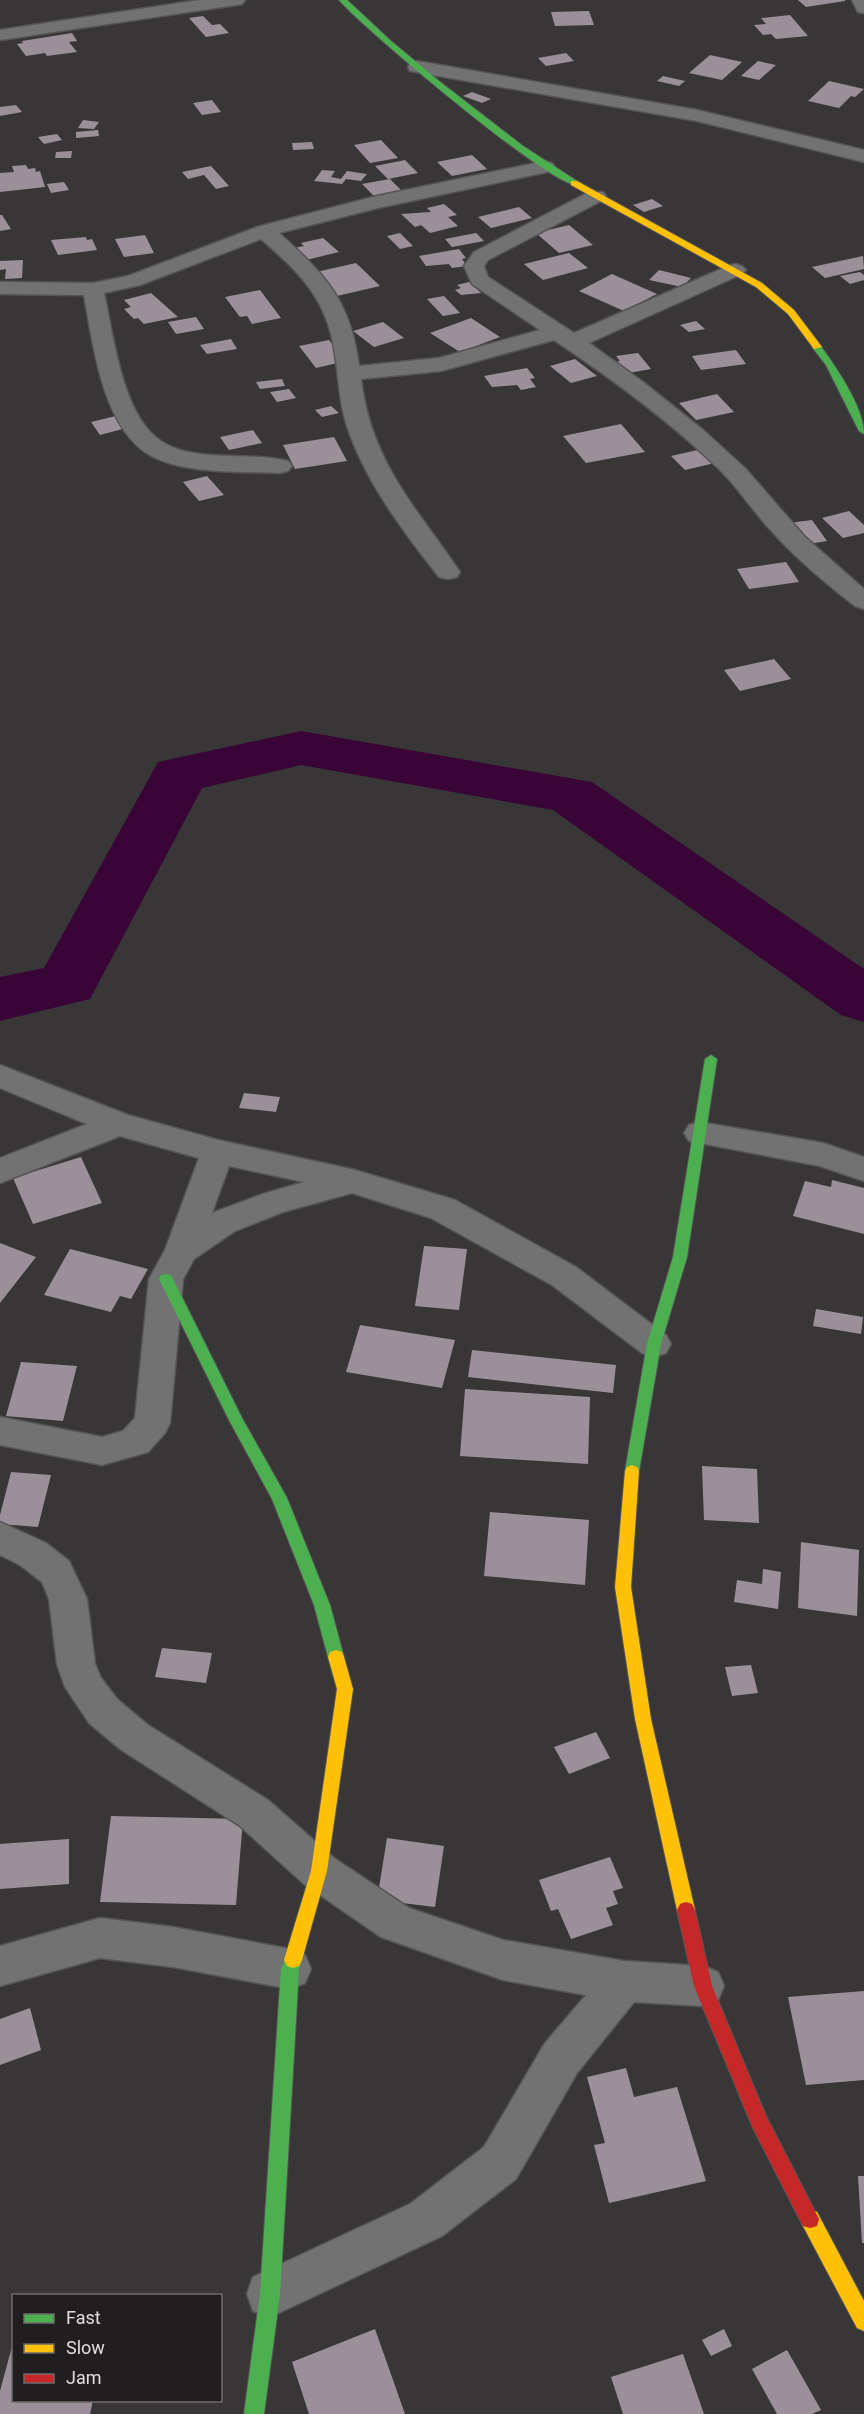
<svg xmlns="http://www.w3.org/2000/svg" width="864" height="2414" font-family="Roboto,sans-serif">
<rect width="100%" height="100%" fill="#393638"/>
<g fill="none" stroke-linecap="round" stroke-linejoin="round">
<path fill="#380536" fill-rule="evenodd" d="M 301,731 L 592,782 L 864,969 L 864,1022 L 841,1015 L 553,810 L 301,765 L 202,788 L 90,999 L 0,1021 L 0,977 L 44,968 L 158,762 Z"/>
</g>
<path fill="#9b909a" d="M 798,0 L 845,0 L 845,1 L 806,7 Z
M 589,11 L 594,25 L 555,26 L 551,12 Z
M 790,15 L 808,36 L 776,39 L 771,34 L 763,35 L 754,25 L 766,24 L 761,18 Z
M 203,16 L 212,25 L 220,24 L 229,33 L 206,37 L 189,18 Z
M 72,33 L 77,41 L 69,42 L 77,52 L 47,56 L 45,53 L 26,56 L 17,44 L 23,43 L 22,41 Z
M 566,53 L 574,61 L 546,66 L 538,58 Z
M 710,55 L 742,62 L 722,80 L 689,73 Z
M 758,61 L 776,65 L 759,80 L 741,76 Z
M 663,76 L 685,81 L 679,86 L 657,81 Z
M 829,81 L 864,89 L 855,97 L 851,96 L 839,108 L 808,101 Z
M 472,92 L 491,99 L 482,103 L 463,96 Z
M 212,100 L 221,112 L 202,115 L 193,103 Z
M 16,105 L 22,112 L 0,116 L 0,107 Z
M 83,120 L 99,122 L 94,129 L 78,128 Z
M 98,130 L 99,136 L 76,138 L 76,132 Z
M 57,134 L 62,140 L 44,144 L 38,137 Z
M 381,140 L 398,158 L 370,163 L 354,145 Z
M 312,142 L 314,149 L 293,150 L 292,143 Z
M 72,151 L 71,158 L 55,158 L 56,152 Z
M 472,155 L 487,169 L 452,176 L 437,162 Z
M 405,160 L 418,173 L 388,179 L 375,166 Z
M 26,165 L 28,169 L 35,168 L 36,172 L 40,171 L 45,187 L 0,192 L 0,173 L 14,172 L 12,166 Z
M 211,166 L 229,186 L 216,189 L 204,175 L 188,179 L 182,172 Z
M 322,170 L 335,171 L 331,177 L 341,179 L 347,171 L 367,174 L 361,181 L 346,179 L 342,184 L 314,181 Z
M 390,179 L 404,193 L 376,198 L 362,184 Z
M 64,182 L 69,190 L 51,193 L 47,184 Z
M 652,199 L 663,206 L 644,212 L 633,205 Z
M 444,204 L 457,215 L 448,217 L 458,226 L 430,233 L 421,225 L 415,227 L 401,214 L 431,212 L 427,208 Z
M 519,207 L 532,218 L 491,228 L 478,217 Z
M 0,215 L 2,215 L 11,229 L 0,231 Z
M 569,225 L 593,245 L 559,253 L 536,233 Z
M 400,233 L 413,246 L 400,249 L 387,236 Z
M 476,233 L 484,241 L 452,247 L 445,239 Z
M 145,235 L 154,253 L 124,257 L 115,239 Z
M 86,237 L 87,240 L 92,239 L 97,250 L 58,255 L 51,240 Z
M 323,238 L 339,252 L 306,260 L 294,248 L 304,246 L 301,243 Z
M 459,249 L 466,258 L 462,259 L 467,266 L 452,268 L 449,264 L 426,266 L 419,256 Z
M 569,253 L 588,268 L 543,280 L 524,264 Z
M 863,256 L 864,269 L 825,278 L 812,267 Z
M 23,260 L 22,278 L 5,279 L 6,269 L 0,270 L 0,261 Z
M 356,263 L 380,286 L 337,296 L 312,273 Z
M 659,270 L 691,278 L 682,287 L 649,280 Z
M 860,272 L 864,275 L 864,280 L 850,284 L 840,276 Z
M 612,274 L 657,294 L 624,311 L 579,291 Z
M 469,282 L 481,293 L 461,295 L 455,290 L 461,288 L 457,285 Z
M 260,290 L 281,318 L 252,324 L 247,316 L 240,317 L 225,297 Z
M 151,293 L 178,317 L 144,324 L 138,318 L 134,319 L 124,309 L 131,307 L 124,300 Z
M 444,296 L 460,313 L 443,316 L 427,299 Z
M 196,317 L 204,329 L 176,334 L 168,322 Z
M 471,318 L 500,337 L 460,352 L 430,333 Z
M 696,321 L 705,329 L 689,332 L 680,325 Z
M 383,322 L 404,338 L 374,347 L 353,331 Z
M 231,339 L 237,349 L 207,354 L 200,345 Z
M 329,340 L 346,361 L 316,368 L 299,346 Z
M 736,350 L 746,364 L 701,370 L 692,356 Z
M 638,353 L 651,369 L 623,374 L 615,362 L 620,361 L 616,356 Z
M 575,359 L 597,376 L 571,383 L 550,366 Z
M 527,368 L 535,378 L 530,379 L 536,387 L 521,390 L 517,385 L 492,387 L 484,376 Z
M 282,379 L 285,386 L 260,389 L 256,382 Z
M 289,389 L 296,398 L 277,402 L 270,392 Z
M 717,394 L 734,412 L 696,420 L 679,403 Z
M 331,406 L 339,413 L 322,417 L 315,410 Z
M 120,415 L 130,427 L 100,435 L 91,422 Z
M 621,424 L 645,452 L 586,463 L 563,436 Z
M 253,430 L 262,443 L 229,450 L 220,437 Z
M 334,437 L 347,461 L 295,469 L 283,445 Z
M 702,449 L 715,463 L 685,470 L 671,456 Z
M 207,476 L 224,495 L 199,501 L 183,482 Z
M 849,511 L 864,525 L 864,533 L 843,538 L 822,518 Z
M 812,520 L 827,541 L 803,545 L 789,523 Z
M 786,562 L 799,582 L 749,589 L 737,569 Z
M 774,659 L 791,679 L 740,691 L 724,670 Z
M 244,1093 L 280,1097 L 276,1112 L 239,1108 Z
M 81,1157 L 102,1203 L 33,1224 L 13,1178 Z
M 832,1180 L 864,1188 L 864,1234 L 793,1216 L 805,1181 L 831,1187 Z
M 0,1243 L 36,1257 L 0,1303 Z
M 424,1246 L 467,1249 L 459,1310 L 415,1306 Z
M 70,1249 L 148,1269 L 131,1299 L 120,1296 L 111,1312 L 44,1295 Z
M 816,1309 L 863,1317 L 861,1334 L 813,1326 Z
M 360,1325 L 455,1340 L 442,1388 L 346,1372 Z
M 472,1350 L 616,1365 L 613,1393 L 468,1377 Z
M 21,1362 L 77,1366 L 63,1421 L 6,1416 Z
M 465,1389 L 590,1397 L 588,1464 L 460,1456 Z
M 702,1466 L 757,1469 L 759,1523 L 704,1520 Z
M 11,1472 L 51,1475 L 38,1527 L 0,1524 L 0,1515 Z
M 490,1512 L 589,1520 L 585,1585 L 484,1576 Z
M 801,1542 L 859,1550 L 857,1616 L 798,1608 Z
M 763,1569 L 781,1572 L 778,1609 L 734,1602 L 737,1580 L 762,1584 Z
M 162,1648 L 212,1653 L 206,1683 L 155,1677 Z
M 751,1665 L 758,1693 L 732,1696 L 725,1667 Z
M 596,1732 L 610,1758 L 569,1774 L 554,1747 Z
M 111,1816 L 243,1819 L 236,1905 L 100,1902 Z
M 387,1838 L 444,1846 L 435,1907 L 377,1900 Z
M 69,1839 L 69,1884 L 0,1889 L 0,1844 Z
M 610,1857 L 623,1888 L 613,1891 L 618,1904 L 606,1908 L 613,1925 L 571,1939 L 558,1909 L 551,1911 L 539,1880 Z
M 864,1991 L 864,2080 L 806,2085 L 788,1997 Z
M 30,2008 L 41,2050 L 0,2065 L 0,2019 Z
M 626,2068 L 634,2097 L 677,2087 L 706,2181 L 609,2203 L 594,2145 L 605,2143 L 587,2077 Z
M 858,2176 L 864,2176 L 864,2243 L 862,2243 Z
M 375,2329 L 405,2414 L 309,2414 L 292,2362 Z
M 724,2329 L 732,2346 L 711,2356 L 702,2340 Z
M 14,2339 L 14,2400 L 93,2400 L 90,2414 L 0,2414 L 0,2391 Z
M 787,2350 L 821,2410 L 812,2414 L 777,2414 L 752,2369 Z
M 683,2354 L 704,2414 L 623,2414 L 611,2377 Z"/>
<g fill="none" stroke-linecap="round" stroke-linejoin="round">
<defs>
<path id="street" d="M 200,0 L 245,0 L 242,4 L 236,5 L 0,40 L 0,30 Z
M 852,0 L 864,0 L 864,13 L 858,12 Z
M 417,61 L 697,110 L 864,150 L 864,162 L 697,121 L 410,71 L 408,67 L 410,63 Z
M 545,161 L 552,163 L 555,167 L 552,171 L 378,208 L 279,233 C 326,275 351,302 359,366 L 439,358 L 540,330 L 472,284 L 464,266 L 474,252 L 589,192 L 603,192 L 606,196 L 603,200 L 488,260 L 484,266 L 488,277 L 574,333 L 728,266 L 735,264 L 742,266 L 746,270 L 742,274 L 589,343 L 643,382 L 702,429 L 745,468 L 805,537 L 864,589 L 864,609 L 855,606 C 824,582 793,556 767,526 C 751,508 737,487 720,470 C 670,421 612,379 554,340 L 441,371 L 361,379 C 371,462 415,506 460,572 L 457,577 L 448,579 L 439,577 C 403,531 366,483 347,426 C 339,403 339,378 335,355 C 328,300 301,274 261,239 L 140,285 L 104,293 C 113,334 121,402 151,433 C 164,446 182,452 201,454 C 229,458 260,454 288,461 L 292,466 L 288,471 L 280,473 C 241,471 183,475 148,454 C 102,425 93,344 84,295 L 0,294 L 0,282 L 93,283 L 128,276 L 257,227 L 377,196 Z
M 0,1065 L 128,1115 L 218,1140 L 355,1170 L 455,1200 L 576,1267 L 666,1335 L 671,1344 L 666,1353 L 654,1357 L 642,1353 L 552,1285 L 431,1218 L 352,1193 L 283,1212 L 235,1231 L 194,1259 L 183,1279 L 170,1423 L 165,1433 L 148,1452 L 102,1465 L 0,1445 L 0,1417 L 102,1437 L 123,1431 L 135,1418 L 149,1279 L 165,1250 L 199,1158 L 120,1136 L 0,1183 L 0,1158 L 87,1124 L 0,1088 ZM 229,1166 L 304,1182 L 263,1194 L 212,1213 Z
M 700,1122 L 823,1143 L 864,1157 L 864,1181 L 820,1166 L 689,1141 L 684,1133 L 689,1125 Z
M 0,1522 L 46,1543 L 69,1561 L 87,1599 L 95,1664 L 101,1678 L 117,1699 L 148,1725 L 268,1800 L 334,1858 L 409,1908 L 503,1940 L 624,1961 L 703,1966 L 718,1972 L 724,1986 L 718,2000 L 703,2006 L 634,2002 L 577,2073 L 516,2179 L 442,2236 L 270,2317 L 253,2311 L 247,2294 L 253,2277 L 410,2204 L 484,2147 L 545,2043 L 586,1995 L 503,1980 L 381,1937 L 304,1884 L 240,1826 L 120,1749 L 89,1723 L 65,1687 L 57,1664 L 49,1599 L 42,1582 L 20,1565 L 0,1555 Z
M 100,1918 L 173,1927 L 290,1949 L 305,1955 L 311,1969 L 305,1983 L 290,1989 L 173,1967 L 100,1958 L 0,1986 L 0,1946 Z"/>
<path id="fast" d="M 339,0 L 347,0 L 391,41 L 439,81 L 523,146 L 577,181 L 577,185 C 551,187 363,28 339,0 Z
M 814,345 L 820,345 C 836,367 864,407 864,434 L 859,431 L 826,365 L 812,347 Z
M 711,1055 L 717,1059 L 687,1257 L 661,1344 L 639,1471 L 637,1475 L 632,1477 L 627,1475 L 625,1471 L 647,1344 L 673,1257 L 705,1059 Z
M 166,1274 L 171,1275 L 173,1279 L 242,1418 L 287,1498 L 330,1605 L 344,1657 L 342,1662 L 336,1664 L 330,1662 L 328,1657 L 314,1605 L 272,1499 L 229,1420 L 159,1279 L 161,1275 Z
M 293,1952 L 299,1954 L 302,1960 L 299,1969 L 280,2294 L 264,2414 L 244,2414 L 260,2294 L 281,1969 L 287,1954 Z"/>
<path id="slow" d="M 571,181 L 577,181 L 762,283 L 794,310 L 822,347 L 814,349 L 788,314 L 756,287 L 571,185 Z
M 632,1465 L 637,1467 L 639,1471 L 631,1587 L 651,1719 L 695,1910 L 692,1916 L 686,1918 L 680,1916 L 677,1910 L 635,1719 L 615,1587 L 625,1471 L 627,1467 Z
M 336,1650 L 342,1652 L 344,1657 L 353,1689 L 327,1871 L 302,1960 L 299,1966 L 293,1968 L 287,1966 L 284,1960 L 311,1871 L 337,1689 L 328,1657 L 330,1652 Z
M 810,2210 L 817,2212 L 864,2301 L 864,2331 L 857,2328 L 803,2226 L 801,2219 L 803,2212 Z"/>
<path id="jam" d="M 686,1902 L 692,1904 L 695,1910 L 712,1986 L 766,2116 L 819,2219 L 817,2226 L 810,2228 L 803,2226 L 753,2128 L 694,1986 L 677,1910 L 680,1904 Z"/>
</defs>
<use href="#street" stroke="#565456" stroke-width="3"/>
<use href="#fast" stroke="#565456" stroke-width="2"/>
<use href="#slow" stroke="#565456" stroke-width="2"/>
<use href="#jam" stroke="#565456" stroke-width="2"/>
<use href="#street" fill="#737273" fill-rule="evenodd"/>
<use href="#fast" fill="#4caf50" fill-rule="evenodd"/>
<use href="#slow" fill="#ffc107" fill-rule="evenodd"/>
<use href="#jam" fill="#c62828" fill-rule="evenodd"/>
</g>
<rect x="12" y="2294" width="210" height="108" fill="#201e1f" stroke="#6d6a6c" stroke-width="1.5"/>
<rect x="24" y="2314" width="30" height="9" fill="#4caf50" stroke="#6d6a6c" stroke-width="1.5"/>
<text x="66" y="2324" font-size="18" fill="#e0dde0">Fast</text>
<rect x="24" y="2344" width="30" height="9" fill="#ffc107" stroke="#6d6a6c" stroke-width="1.5"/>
<text x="66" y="2354" font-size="18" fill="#e0dde0">Slow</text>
<rect x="24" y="2374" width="30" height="9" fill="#c62828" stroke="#6d6a6c" stroke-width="1.5"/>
<text x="66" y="2384" font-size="18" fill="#e0dde0">Jam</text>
</svg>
